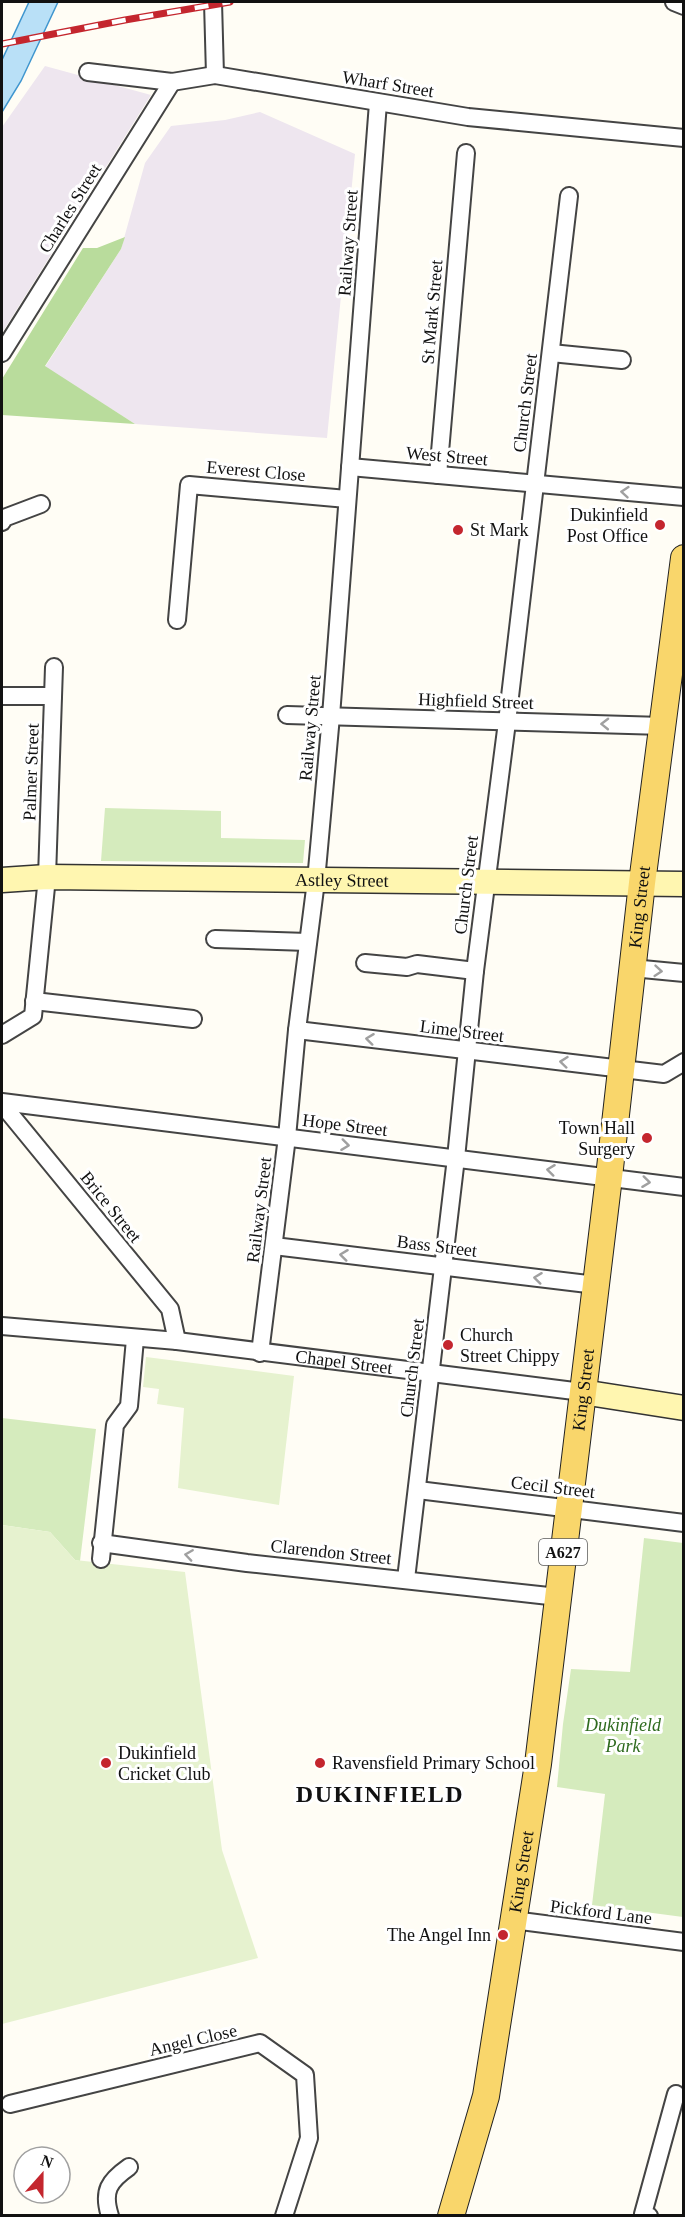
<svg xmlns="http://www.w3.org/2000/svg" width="685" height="2217" font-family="Georgia,serif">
<rect width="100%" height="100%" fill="#fffdf5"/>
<path fill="#eee6ef" d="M 45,66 L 151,95 L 2,333 L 2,127 Z
M 260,112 L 355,154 L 327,438 L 135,424 L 45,367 L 121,249 L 145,163 L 171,126 L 225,120 Z"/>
<path fill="#d5ebbd" d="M 105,808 L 221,811 L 221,838 L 305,840 L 303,863 L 101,861 Z
M 2,1418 L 96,1429 L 80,1561 L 75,1560 L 50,1532 L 2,1525 Z
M 644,1538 L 683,1543 L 683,1917 L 592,1905 L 605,1794 L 557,1787 L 563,1724 L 571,1669 L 630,1672 Z"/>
<path fill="#b9dc9c" d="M 125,237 L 121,249 L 45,366 L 135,424 L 2,415 L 2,379 L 83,248 L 97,248 Z"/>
<path fill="#e6f2cf" d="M 146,1357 L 294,1376 L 279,1505 L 178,1488 L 184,1408 L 157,1404 L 159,1389 L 143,1387 Z
M 2,1525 L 50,1532 L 75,1560 L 185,1572 L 222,1850 L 258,1958 L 2,2024 Z"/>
<path fill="#b9e0f7" stroke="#3f96cf" stroke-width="1.5" d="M 29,2 L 58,2 L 21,81 L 2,112 L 2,60 Z"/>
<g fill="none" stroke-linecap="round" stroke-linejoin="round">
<defs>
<g id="street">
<path d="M 213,2 L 215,75"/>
<path d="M 674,2 L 684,6"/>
<path d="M 88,72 L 172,82 L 215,75 L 468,117 L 684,138"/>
<path d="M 2,353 L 172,82"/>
<path d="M 551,353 L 622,360"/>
<path d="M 350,467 L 684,497"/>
<path d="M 438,475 L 466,153"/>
<path d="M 2,522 L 4,518 L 41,504"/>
<path d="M 177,620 L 189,485 L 347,499"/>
<path d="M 2,696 L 53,696"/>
<path d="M 287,715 L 663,726"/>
<path d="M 215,939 L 308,942"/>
<path d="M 365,963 L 407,967 L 417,964 L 475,971"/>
<path d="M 632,968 L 684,973"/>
<path d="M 34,1001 L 193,1019"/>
<path d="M 297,1030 L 664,1074 L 684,1062"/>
<path d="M 2,1035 L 33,1016 L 47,877 L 54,667"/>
<path d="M 2,1102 L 684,1187"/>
<path d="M 2,1104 L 170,1309 L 177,1341"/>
<path d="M 274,1246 L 596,1285"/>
<path id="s1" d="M 2,1326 L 177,1341 L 582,1392"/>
<path d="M 260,1353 L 287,1137 L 297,1030 L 316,881 L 331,716 L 378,103"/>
<path d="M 418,1490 L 684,1523"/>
<path d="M 101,1543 L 247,1563 L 558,1597"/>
<path d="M 101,1559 L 115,1425 L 129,1406 L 135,1339"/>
<path d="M 406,1579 L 456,1158 L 475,971 L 507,722 L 569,196"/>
<path d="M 513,1920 L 684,1942"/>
<path d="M 10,2104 L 260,2043 L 305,2075 L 309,2138 L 284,2216"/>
<path d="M 110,2216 C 102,2191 109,2181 129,2167"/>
<path d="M 649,2216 L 643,2214 L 676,2094"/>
</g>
<g id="secondary">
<path id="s2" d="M 2,880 L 47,877 L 684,884"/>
<path d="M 582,1392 L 684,1408"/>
</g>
<g id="primary">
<path id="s3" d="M 451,2216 L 486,2096 L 538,1764 L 609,1177 L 642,883 L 684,558"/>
</g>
</defs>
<use href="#street" stroke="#444" stroke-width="20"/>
<use href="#secondary" stroke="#333" stroke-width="27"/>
<use href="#primary" stroke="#222" stroke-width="28"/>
<use href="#street" stroke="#fff" stroke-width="16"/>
<use href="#secondary" stroke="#fff6b0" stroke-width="24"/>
<use href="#primary" stroke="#f9d66b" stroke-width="26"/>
<defs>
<path id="rail" d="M 2,44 L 125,20 L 230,2"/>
</defs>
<use href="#rail" stroke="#c4262e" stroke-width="7"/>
<use href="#rail" stroke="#fff" stroke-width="4.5" stroke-dasharray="14" stroke-linecap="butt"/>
</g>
<defs><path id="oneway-chevron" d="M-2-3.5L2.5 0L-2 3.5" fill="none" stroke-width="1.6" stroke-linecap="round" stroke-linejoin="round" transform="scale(1.5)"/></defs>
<g stroke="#a0a0a0">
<use href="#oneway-chevron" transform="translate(625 492) rotate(-175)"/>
<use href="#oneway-chevron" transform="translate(605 724) rotate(-179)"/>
<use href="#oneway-chevron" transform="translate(658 971) rotate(5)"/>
<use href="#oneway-chevron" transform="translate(370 1039) rotate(-173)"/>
<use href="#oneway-chevron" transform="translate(564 1062) rotate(-174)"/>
<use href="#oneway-chevron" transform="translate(345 1145) rotate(7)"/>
<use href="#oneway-chevron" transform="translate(551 1170) rotate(-173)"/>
<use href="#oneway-chevron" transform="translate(646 1182) rotate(7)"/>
<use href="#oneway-chevron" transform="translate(344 1255) rotate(-173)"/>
<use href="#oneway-chevron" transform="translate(538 1278) rotate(-173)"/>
<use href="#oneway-chevron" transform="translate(189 1555) rotate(-172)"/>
</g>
<g fill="#c4262e" stroke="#fff" stroke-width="2">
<circle cx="660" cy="525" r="6"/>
<circle cx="458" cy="530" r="6"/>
<circle cx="647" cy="1138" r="6"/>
<circle cx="448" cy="1345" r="6"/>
<circle cx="106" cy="1763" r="6"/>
<circle cx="320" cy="1763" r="6"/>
<circle cx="503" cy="1935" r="6"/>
</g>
<g text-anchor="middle" stroke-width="6" stroke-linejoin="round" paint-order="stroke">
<rect fill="#fff" stroke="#585858" stroke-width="1.5" x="539" y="1539" width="48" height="26" rx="4.5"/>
<g font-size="16" font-weight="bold" fill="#111">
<text x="563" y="1558">A627</text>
</g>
<g font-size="18" fill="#111" stroke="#fff">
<text transform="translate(388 84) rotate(9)" y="6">Wharf Street</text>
<text transform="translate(70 208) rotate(-58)" y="6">Charles Street</text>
<text transform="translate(348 243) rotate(-86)" y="6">Railway Street</text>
<text transform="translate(432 312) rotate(-85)" y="6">St Mark Street</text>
<text transform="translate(525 403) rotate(-83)" y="6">Church Street</text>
<text transform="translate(447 456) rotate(5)" y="6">West Street</text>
<text transform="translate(256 471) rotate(5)" y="6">Everest Close</text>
<text transform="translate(476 701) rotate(2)" y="6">Highfield Street</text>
<text transform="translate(310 728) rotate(-85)" y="6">Railway Street</text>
<text transform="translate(31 772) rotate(-88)" y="6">Palmer Street</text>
<text dy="6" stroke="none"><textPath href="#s2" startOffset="340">Astley Street</textPath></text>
<text transform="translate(466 885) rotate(-83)" y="6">Church Street</text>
<text dy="6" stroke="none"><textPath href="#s3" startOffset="1324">King Street</textPath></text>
<text transform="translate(462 1031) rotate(7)" y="6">Lime Street</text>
<text transform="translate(345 1125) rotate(7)" y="6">Hope Street</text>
<text transform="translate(111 1207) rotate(51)" y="6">Brice Street</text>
<text transform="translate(259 1210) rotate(-83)" y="6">Railway Street</text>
<text transform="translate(437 1246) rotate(7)" y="6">Bass Street</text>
<text dy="6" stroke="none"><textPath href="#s1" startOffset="344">Chapel Street</textPath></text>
<text transform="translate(412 1368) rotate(-83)" y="6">Church Street</text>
<text dy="6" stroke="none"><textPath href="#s3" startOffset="838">King Street</textPath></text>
<text transform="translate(553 1487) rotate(7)" y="6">Cecil Street</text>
<text transform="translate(331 1552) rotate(6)" y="6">Clarendon Street</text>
<text dy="6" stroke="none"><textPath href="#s3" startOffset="352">King Street</textPath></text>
<text transform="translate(601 1912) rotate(7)" y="6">Pickford Lane</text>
<text transform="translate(193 2040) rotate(-13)" y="6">Angel Close</text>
</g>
<g font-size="18" fill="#111" stroke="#fff" text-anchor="start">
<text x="648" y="521" text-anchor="end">Dukinfield<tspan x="648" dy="21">Post Office</tspan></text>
<text x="470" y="536">St Mark</text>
<text x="635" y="1134" text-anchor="end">Town Hall<tspan x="635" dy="21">Surgery</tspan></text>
<text x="460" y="1341">Church<tspan x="460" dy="21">Street Chippy</tspan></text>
<text x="118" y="1759">Dukinfield<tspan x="118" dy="21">Cricket Club</tspan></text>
<text x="332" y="1769">Ravensfield Primary School</text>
<text x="491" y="1941" text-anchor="end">The Angel Inn</text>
</g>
<g font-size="18" font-style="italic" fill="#2f6b1f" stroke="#fff">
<text x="623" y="1731">Dukinfield<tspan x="623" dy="21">Park</tspan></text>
</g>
<g font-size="24" font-weight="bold" letter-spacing="1.5" fill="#111" stroke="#fff">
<text x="380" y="1802">DUKINFIELD</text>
</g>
</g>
<rect width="685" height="2217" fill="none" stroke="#111111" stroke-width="6"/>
<g transform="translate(42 2175) rotate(21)"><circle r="28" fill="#ffffff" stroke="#a0a0a0" stroke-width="1.5"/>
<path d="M0-4.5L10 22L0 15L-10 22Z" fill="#c4262e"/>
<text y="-9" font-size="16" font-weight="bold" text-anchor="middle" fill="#111111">N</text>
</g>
</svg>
